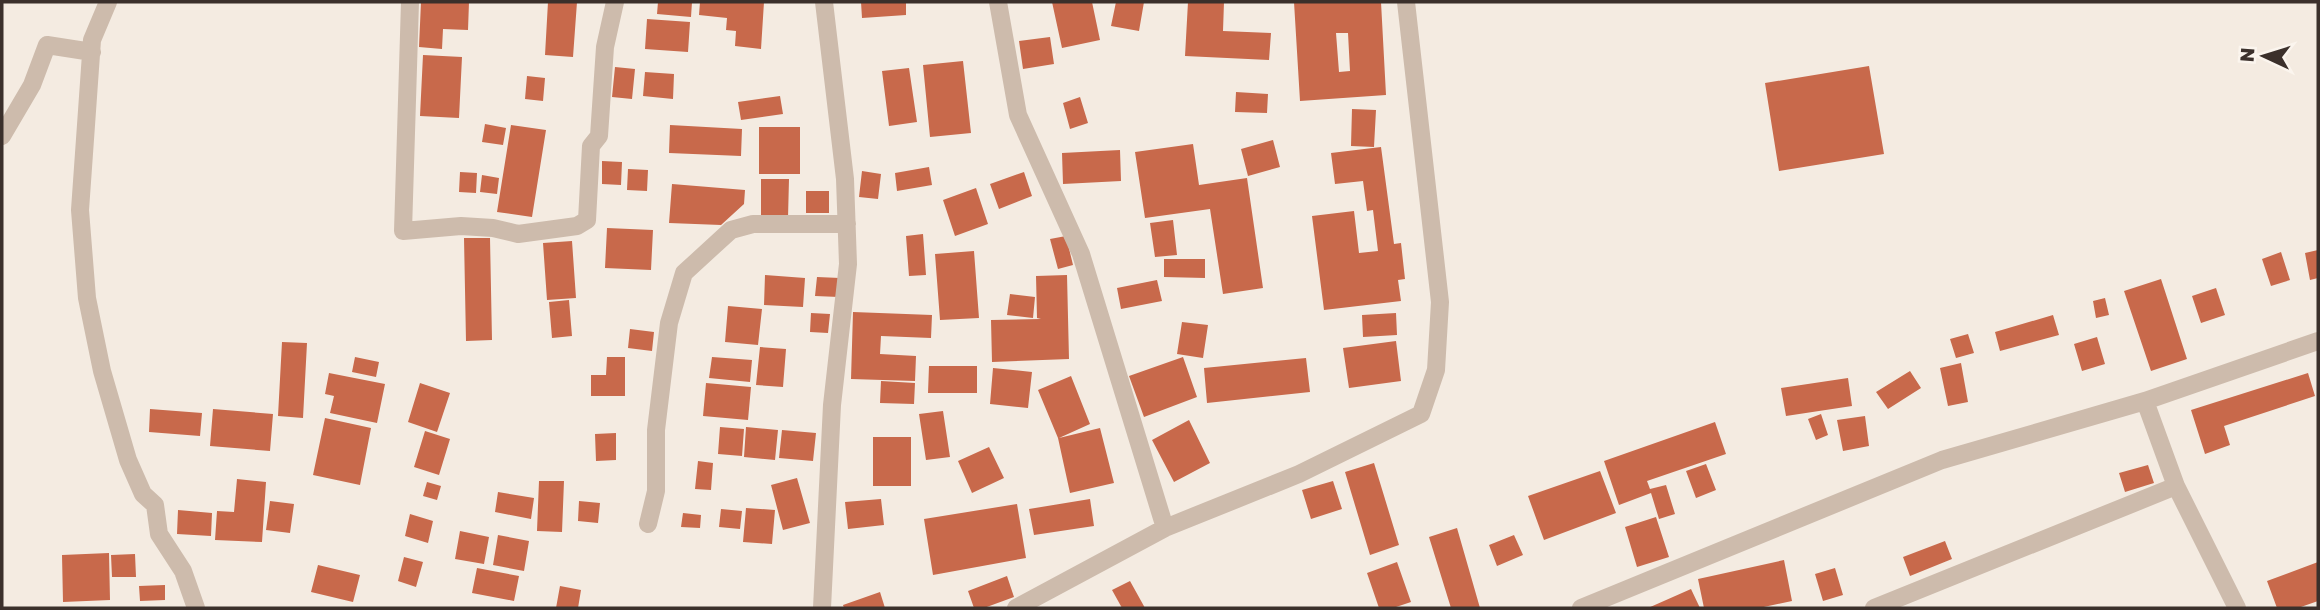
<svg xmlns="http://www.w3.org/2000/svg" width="2320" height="610" font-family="'Golos Text',sans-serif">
<rect width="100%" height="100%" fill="#f4ebe1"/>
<path fill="#c8694b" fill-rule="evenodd" d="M 421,2 L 469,2 L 468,30 L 443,29 L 442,49 L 419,47 Z
M 548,2 L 577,2 L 573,57 L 545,55 Z
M 658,2 L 692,2 L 691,17 L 657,14 Z
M 700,2 L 764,2 L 761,49 L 735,46 L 736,31 L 726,30 L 727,18 L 699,15 Z
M 861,2 L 906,2 L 906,15 L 862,18 Z
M 1052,2 L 1092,2 L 1100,40 L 1062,48 Z
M 1116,2 L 1144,2 L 1139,31 L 1111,26 Z
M 1188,2 L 1224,2 L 1223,31 L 1271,33 L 1269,60 L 1185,56 Z
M 1294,2 L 1381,2 L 1386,95 L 1300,101 ZM 1336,33 L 1348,33 L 1350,71 L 1339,72 Z
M 647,19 L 690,22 L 688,52 L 645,49 Z
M 1050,37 L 1054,64 L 1023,69 L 1019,41 Z
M 423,55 L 462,57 L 459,118 L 420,116 Z
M 963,61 L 971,133 L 930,137 L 923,65 Z
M 1869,66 L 1884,154 L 1779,171 L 1765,83 Z
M 615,67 L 635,69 L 632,99 L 612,97 Z
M 909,68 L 917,122 L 889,126 L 882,71 Z
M 645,72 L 674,74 L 673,99 L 643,96 Z
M 527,76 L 545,78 L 543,101 L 525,99 Z
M 1236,92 L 1268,94 L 1267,113 L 1235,112 Z
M 780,96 L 783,114 L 741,120 L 738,102 Z
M 1080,97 L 1088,123 L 1070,129 L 1063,103 Z
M 1352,109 L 1376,110 L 1374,147 L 1351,146 Z
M 485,124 L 506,128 L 503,145 L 482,142 Z
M 511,125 L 546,130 L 532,217 L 497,212 Z
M 670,125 L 742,129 L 741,156 L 669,153 Z
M 759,127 L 800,127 L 800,174 L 759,174 Z
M 1273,140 L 1280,167 L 1248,176 L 1241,149 Z
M 1193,144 L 1199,185 L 1247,178 L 1263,288 L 1223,294 L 1210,209 L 1145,218 L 1135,152 Z
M 1381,147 L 1394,244 L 1401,243 L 1405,279 L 1398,280 L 1401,301 L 1324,310 L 1312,216 L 1354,211 L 1359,253 L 1378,251 L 1373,210 L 1367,211 L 1363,181 L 1335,184 L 1331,153 Z
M 1120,150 L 1121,181 L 1063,184 L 1062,153 Z
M 602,161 L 622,162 L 621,185 L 602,184 Z
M 929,167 L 932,185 L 897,191 L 895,173 Z
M 628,169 L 648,170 L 647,191 L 627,190 Z
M 862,171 L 881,174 L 878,199 L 859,197 Z
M 460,172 L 477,173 L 476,193 L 459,192 Z
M 1024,172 L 1032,196 L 999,209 L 990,184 Z
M 482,175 L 499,178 L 497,194 L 480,192 Z
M 761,179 L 789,179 L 788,218 L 761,218 Z
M 672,184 L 745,190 L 744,204 L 721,225 L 669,223 Z
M 976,188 L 988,224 L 955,236 L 943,200 Z
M 806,191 L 829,191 L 829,213 L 806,213 Z
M 1173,220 L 1177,255 L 1155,257 L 1150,223 Z
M 607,228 L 653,230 L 651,270 L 605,268 Z
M 923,234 L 926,275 L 909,276 L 906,236 Z
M 1066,236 L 1073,265 L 1058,269 L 1050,239 Z
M 464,238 L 490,238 L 492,340 L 466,341 Z
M 572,241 L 576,298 L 547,300 L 543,243 Z
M 2318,250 L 2318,278 L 2310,280 L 2305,253 Z
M 974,251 L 979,318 L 940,320 L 935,254 Z
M 2281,252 L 2290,280 L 2271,286 L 2262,259 Z
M 1164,259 L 1205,259 L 1205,278 L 1164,277 Z
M 765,275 L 805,278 L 803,307 L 764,305 Z
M 1067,275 L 1069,359 L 992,362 L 991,320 L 1041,319 L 1037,318 L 1036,276 Z
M 817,277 L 840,278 L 839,297 L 815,296 Z
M 2161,279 L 2187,359 L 2151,371 L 2124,291 Z
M 1157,280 L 1162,301 L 1121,309 L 1117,288 Z
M 2216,288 L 2225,315 L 2201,323 L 2192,296 Z
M 1010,294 L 1035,297 L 1033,318 L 1007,315 Z
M 2105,298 L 2109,315 L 2096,318 L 2093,301 Z
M 569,300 L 572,336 L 552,338 L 549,302 Z
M 728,306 L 762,309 L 758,345 L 725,342 Z
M 853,312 L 932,315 L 931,338 L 881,336 L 880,354 L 916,356 L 915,381 L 851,379 Z
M 811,313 L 830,314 L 828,333 L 810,332 Z
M 1396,313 L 1397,335 L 1363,337 L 1362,315 Z
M 2053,315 L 2059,335 L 2000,351 L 1995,332 Z
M 1182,322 L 1208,325 L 1203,358 L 1177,354 Z
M 630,329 L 654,332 L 652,351 L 628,348 Z
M 1968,334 L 1974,353 L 1956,358 L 1950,339 Z
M 2097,337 L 2105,364 L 2082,371 L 2074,344 Z
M 1396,341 L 1401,381 L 1349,388 L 1343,348 Z
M 282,342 L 307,343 L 303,418 L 278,416 Z
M 760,347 L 786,349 L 783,387 L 756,385 Z
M 355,357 L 379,362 L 376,377 L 352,372 Z
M 607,357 L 625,357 L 625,396 L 591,396 L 591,375 L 606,375 Z
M 712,357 L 752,360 L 750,382 L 709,378 Z
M 1183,357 L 1197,397 L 1144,417 L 1129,376 Z
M 1306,358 L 1310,392 L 1207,403 L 1204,368 Z
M 1961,363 L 1968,402 L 1948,406 L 1940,368 Z
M 929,366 L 977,366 L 977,393 L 928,393 Z
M 993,368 L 1032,372 L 1028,408 L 990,404 Z
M 1910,371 L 1921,388 L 1888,409 L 1876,392 Z
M 329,373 L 385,384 L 377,423 L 330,413 L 334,396 L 325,394 Z
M 2308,373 L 2315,396 L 2224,426 L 2230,445 L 2205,454 L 2191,410 Z
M 1071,376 L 1090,424 L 1059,438 L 1100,428 L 1114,483 L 1070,493 L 1058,438 L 1038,390 Z
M 1848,378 L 1852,406 L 1786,416 L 1781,388 Z
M 881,381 L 915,383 L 914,404 L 880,403 Z
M 420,383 L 450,393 L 437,432 L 408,422 Z
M 706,383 L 751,387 L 748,420 L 703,416 Z
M 150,409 L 202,413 L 200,436 L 149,432 Z
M 213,409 L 273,414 L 270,451 L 210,446 Z
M 943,411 L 950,457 L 926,460 L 919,414 Z
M 1821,414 L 1828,435 L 1816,440 L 1808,419 Z
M 1865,416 L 1869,446 L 1843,451 L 1837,420 Z
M 325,418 L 371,428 L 360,485 L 313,475 Z
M 1189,420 L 1210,463 L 1174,482 L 1152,440 Z
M 1715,422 L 1726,454 L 1647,481 L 1650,489 L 1666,485 L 1675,514 L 1659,519 L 1651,493 L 1619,505 L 1604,461 Z
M 720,427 L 744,429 L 742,456 L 718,454 Z
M 746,427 L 778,430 L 775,460 L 744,457 Z
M 782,430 L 816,433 L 813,461 L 779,458 Z
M 425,431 L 450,439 L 439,475 L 414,467 Z
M 616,433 L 616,460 L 596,461 L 595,434 Z
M 873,437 L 911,437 L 911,486 L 873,486 Z
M 989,447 L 1004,478 L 972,493 L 958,461 Z
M 698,461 L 713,463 L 711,490 L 695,489 Z
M 1374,463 L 1399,545 L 1370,555 L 1345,472 Z
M 1706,464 L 1716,490 L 1696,498 L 1686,471 Z
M 2148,465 L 2154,483 L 2125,492 L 2119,473 Z
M 1600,471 L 1616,513 L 1544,540 L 1528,496 Z
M 797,478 L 810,523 L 783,530 L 771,485 Z
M 237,479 L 266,482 L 262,542 L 215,540 L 217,511 L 234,512 Z
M 539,481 L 564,481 L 562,532 L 537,531 Z
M 1333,481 L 1342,509 L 1311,519 L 1302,490 Z
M 427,482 L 441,486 L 437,500 L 423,496 Z
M 498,492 L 534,498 L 531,519 L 495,512 Z
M 881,499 L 884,525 L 848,529 L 845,502 Z
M 1090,499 L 1094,526 L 1034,535 L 1029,509 Z
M 270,501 L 294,504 L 290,533 L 266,530 Z
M 579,501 L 600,503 L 598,523 L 578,521 Z
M 1017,504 L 1026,558 L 933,575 L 924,519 Z
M 746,508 L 775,510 L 772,544 L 743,542 Z
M 721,509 L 742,511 L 740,529 L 719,527 Z
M 178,510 L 212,513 L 211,536 L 177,534 Z
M 683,513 L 701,515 L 700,528 L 681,527 Z
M 410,514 L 433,521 L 428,543 L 405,536 Z
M 1656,517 L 1669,557 L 1637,567 L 1625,527 Z
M 1457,528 L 1480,608 L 1451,608 L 1429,537 Z
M 460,531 L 489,537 L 484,564 L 455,559 Z
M 498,535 L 529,541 L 524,571 L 493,565 Z
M 1514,535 L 1523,555 L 1497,566 L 1489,545 Z
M 1945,541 L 1952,559 L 1910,576 L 1903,557 Z
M 109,553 L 110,600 L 63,602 L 62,555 Z
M 135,554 L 136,577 L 112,577 L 111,555 Z
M 404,557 L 423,562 L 416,587 L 398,581 Z
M 1784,560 L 1792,601 L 1759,608 L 1704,608 L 1698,579 Z
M 1397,562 L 1411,602 L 1393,608 L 1379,608 L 1367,573 Z
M 2318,562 L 2318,601 L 2298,608 L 2277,608 L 2267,581 Z
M 318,565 L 360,575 L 353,602 L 311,592 Z
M 477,568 L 519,576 L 514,601 L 472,593 Z
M 1835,568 L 1843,595 L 1823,601 L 1815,574 Z
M 1007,576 L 1014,597 L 984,608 L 974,608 L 968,591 Z
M 1130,581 L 1145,608 L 1122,608 L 1112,590 Z
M 165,585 L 165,600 L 140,601 L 139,586 Z
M 560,586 L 581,590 L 578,608 L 556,608 Z
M 1691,589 L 1700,608 L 1648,608 Z
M 880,592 L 885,608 L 844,608 L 843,605 Z"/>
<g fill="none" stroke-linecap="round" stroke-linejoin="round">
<path stroke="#cdbbac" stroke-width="18" d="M 108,2 L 92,40 L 80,210 L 87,298 L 102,371 L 128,460 L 143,494 L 155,505 L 159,534 L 183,571 L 196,608
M 410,2 L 403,231 L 461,226 L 493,228 L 518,234 L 577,226 L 587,220 L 591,146 L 599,136 L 605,47 L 615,2
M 998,2 L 1018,115 L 1081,254 L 1165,528
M 2,136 L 32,85 L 47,45 L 92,52
M 2145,401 L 2176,486 L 2237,608
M 648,524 L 656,491 L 656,430 L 669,323 L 684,273 L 731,230 L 753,224 L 847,224
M 822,608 L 832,405 L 848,264 L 845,179 L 824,2
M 1016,608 L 1165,528 L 1299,474 L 1421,414 L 1436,370 L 1440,302 L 1406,2
M 1581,608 L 1942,460 L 2145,401 L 2318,341
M 1874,608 L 2176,486"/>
</g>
<rect width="2320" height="610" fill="none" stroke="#3b302b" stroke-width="7"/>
<g transform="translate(2264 56) rotate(274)" stroke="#fbf5ee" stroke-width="5" paint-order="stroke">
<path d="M0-5L12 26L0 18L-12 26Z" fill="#3b302b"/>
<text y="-10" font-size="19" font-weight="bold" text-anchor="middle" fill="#3b302b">N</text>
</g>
</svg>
